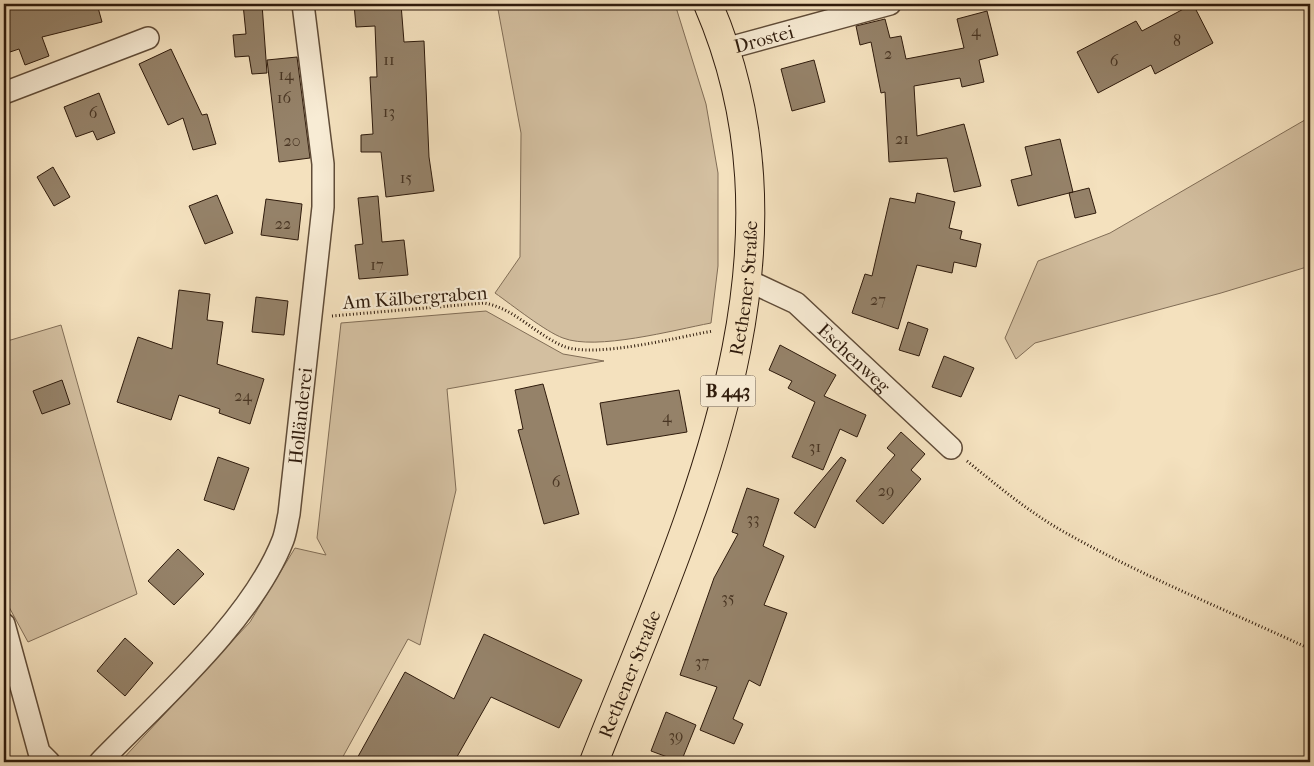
<svg xmlns="http://www.w3.org/2000/svg" width="1314" height="766" font-family="'IM FELL French Canon',serif">
<rect width="100%" height="100%" fill="#f4e1be"/>
<filter id="stains"><feTurbulence type="fractalNoise" baseFrequency=".004" numOctaves="4"/><feColorMatrix values="0 0 0 0 .2 0 0 0 0 .09 0 0 0 0 .02 0 0 0 .5 -.17"/></filter>
<radialGradient id="worn" r=".72"><stop offset=".6" stop-color="#630" stop-opacity="0"/><stop offset="1" stop-color="#630" stop-opacity=".3"/></radialGradient>
<path fill="#d3bfa0" stroke="#816d56" d="M 497,4 L 675,4 L 706,104 L 718,173 L 718,266 L 711,323 C 674,330 596,351 563,338 C 546,332 512,305 495,293 L 520,257 L 521,133 Z
M 1310,117 L 1310,266 L 1221,293 L 1035,343 L 1016,359 L 1005,338 L 1038,261 L 1110,233 Z
M 486,311 L 563,354 L 604,361 L 447,389 L 456,490 L 420,645 L 408,639 L 340,762 L 120,762 L 250,622 L 295,548 L 326,555 L 317,538 L 341,323 Z
M 61,325 L 137,594 L 28,642 L 9,607 L 4,586 L 4,342 Z"/>
<path fill="#958269" stroke="#2f1b0c" d="M 4,4 L 97,4 L 102,22 L 42,37 L 49,56 L 25,65 L 19,49 L 4,54 Z
M 243,4 L 262,4 L 267,73 L 252,74 L 249,56 L 235,57 L 233,35 L 246,34 Z
M 354,4 L 401,4 L 404,42 L 424,41 L 429,157 L 434,191 L 386,197 L 381,152 L 361,152 L 361,135 L 373,134 L 370,77 L 377,77 L 375,26 L 356,27 Z
M 1193,4 L 1213,43 L 1155,74 L 1151,65 L 1098,93 L 1077,52 L 1136,21 L 1142,31 Z
M 987,11 L 998,55 L 979,60 L 984,82 L 962,87 L 960,78 L 914,86 L 917,136 L 964,124 L 981,186 L 954,192 L 947,158 L 889,162 L 885,92 L 881,93 L 871,42 L 860,45 L 856,26 L 885,19 L 890,38 L 901,36 L 906,59 L 964,48 L 957,19 Z
M 171,49 L 202,115 L 207,114 L 216,144 L 193,150 L 183,118 L 168,125 L 139,64 Z
M 297,57 L 310,158 L 279,162 L 267,60 Z
M 814,60 L 825,102 L 792,111 L 781,69 Z
M 99,93 L 115,133 L 97,140 L 93,131 L 76,137 L 64,107 Z
M 1060,139 L 1073,192 L 1018,206 L 1011,180 L 1032,175 L 1025,147 Z
M 53,167 L 70,197 L 54,206 L 37,177 Z
M 1089,188 L 1096,213 L 1075,218 L 1069,193 Z
M 917,193 L 955,202 L 949,228 L 962,231 L 960,239 L 981,244 L 976,267 L 954,262 L 952,273 L 917,265 L 898,329 L 852,313 L 865,274 L 872,276 L 890,198 L 915,203 Z
M 217,195 L 233,233 L 205,244 L 189,206 Z
M 378,196 L 382,242 L 404,240 L 408,275 L 359,279 L 355,245 L 363,244 L 358,198 Z
M 266,199 L 302,204 L 298,240 L 261,235 Z
M 179,290 L 210,294 L 207,320 L 223,322 L 217,364 L 264,379 L 250,424 L 219,413 L 220,409 L 179,395 L 171,420 L 117,402 L 138,337 L 172,349 Z
M 256,297 L 288,301 L 284,335 L 252,332 Z
M 908,322 L 928,329 L 919,356 L 899,350 Z
M 780,345 L 836,375 L 824,396 L 866,415 L 857,437 L 840,429 L 823,470 L 792,457 L 815,402 L 788,388 L 792,381 L 769,370 Z
M 944,356 L 974,368 L 961,397 L 932,387 Z
M 62,380 L 70,404 L 42,414 L 33,391 Z
M 543,384 L 579,514 L 544,524 L 518,430 L 523,429 L 515,390 Z
M 679,390 L 687,432 L 607,445 L 600,403 Z
M 901,432 L 925,454 L 911,470 L 921,479 L 883,524 L 856,501 L 895,455 L 887,448 Z
M 218,457 L 249,468 L 234,510 L 204,500 Z
M 841,457 L 846,460 L 815,528 L 794,513 Z
M 747,488 L 779,499 L 763,546 L 784,556 L 764,605 L 787,613 L 760,686 L 749,680 L 733,719 L 743,724 L 734,744 L 700,730 L 717,687 L 680,675 L 714,578 L 738,534 L 732,532 Z
M 178,549 L 204,574 L 174,605 L 148,581 Z
M 484,634 L 582,680 L 559,728 L 491,697 L 454,762 L 355,762 L 405,672 L 454,699 Z
M 125,638 L 153,663 L 125,696 L 97,671 Z
M 666,712 L 696,725 L 681,762 L 651,751 Z"/>
<g fill="none" stroke-linecap="round" stroke-linejoin="round">
<defs>
<g id="street">
<path id="s1" d="M 725,49 L 890,4"/>
<path d="M 4,93 L 148,38"/>
<path id="s2" d="M 747,280 L 796,303 L 951,448"/>
<path d="M 4,624 L 39,752 L 49,762"/>
<path id="s3" d="M 100,762 C 159,701 252,620 283,540 C 286,532 287,523 289,514 L 323,207 L 323,164 L 303,4"/>
</g>
<g id="primary">
<path id="s4" d="M 594,762 C 687,524 819,260 708,4"/>
</g>
</defs>
<use href="#street" stroke="#604c38" stroke-width="24"/>
<use href="#primary" stroke="#2f1b0c" stroke-width="30"/>
<path stroke="#2f1b0c" stroke-width="3" stroke-dasharray="1 2.5" stroke-linecap="butt" d="M 332,316 L 484,303 C 514,308 535,334 563,346 C 594,359 678,337 713,331
M 967,461 C 999,487 1030,513 1066,533 C 1144,577 1229,611 1310,649"/>
<use href="#street" stroke="#f8ecd5" stroke-width="21"/>
<use href="#primary" stroke="#f4e1be" stroke-width="28"/>
</g>
<g text-anchor="middle" stroke-width="4.5" stroke-linejoin="round" paint-order="stroke">
<g font-size="16" fill="#483523">
<text x="976" y="36">4</text>
<text x="1177" y="46">8</text>
<text x="888" y="59">2</text>
<text x="389" y="65">11</text>
<text x="1114" y="66">6</text>
<text x="286" y="80">14</text>
<text x="284" y="103">16</text>
<text x="389" y="117">13</text>
<text x="93" y="118">6</text>
<text x="902" y="144">21</text>
<text x="292" y="146">20</text>
<text x="406" y="183">15</text>
<text x="283" y="229">22</text>
<text x="377" y="270">17</text>
<text x="878" y="305">27</text>
<text x="243" y="401">24</text>
<text x="667" y="422">4</text>
<text x="815" y="452">31</text>
<text x="556" y="487">6</text>
<text x="886" y="496">29</text>
<text x="753" y="524">33</text>
<text x="728" y="603">35</text>
<text x="702" y="667">37</text>
<text x="676" y="741">39</text>
</g>
<rect fill="#f8ecd5" stroke="#6b5a48" stroke-width="1" x="700.5" y="375.5" width="55" height="31" rx="4"/>
<g font-size="18" font-weight="bold" fill="#2f1b0c">
<text x="728" y="397">B 443</text>
</g>
<g font-size="19" fill="#2f1b0c" stroke="#f8ecd5">
<text dy="7" stroke="none"><textPath href="#s1" startOffset="40">Drostei</textPath></text>
<text dy="7" stroke="none"><textPath href="#s4" startOffset="499">Rethener Straße</textPath></text>
<text transform="translate(415 297) rotate(-4)" y="7">Am Kälbergraben</text>
<text dy="7" stroke="none"><textPath href="#s2" startOffset="134">Eschenweg</textPath></text>
<text dy="7" stroke="none"><textPath href="#s3" startOffset="415">Holländerei</textPath></text>
<text dy="7" stroke="none"><textPath href="#s4" startOffset="95">Rethener Straße</textPath></text>
</g>
</g>
<rect width="1314" height="766" fill="none" stroke="#f4e1be" stroke-width="20"/>
<rect x="5" y="5" width="1304" height="756" fill="none" stroke="#2f1b0c" stroke-width="2.5"/>
<rect x="10" y="10" width="1294" height="746" fill="none" stroke="#2f1b0c"/>
<rect width="100%" height="100%" filter="url(#stains)"/>
<rect width="100%" height="100%" fill="url(#worn)"/>
</svg>
